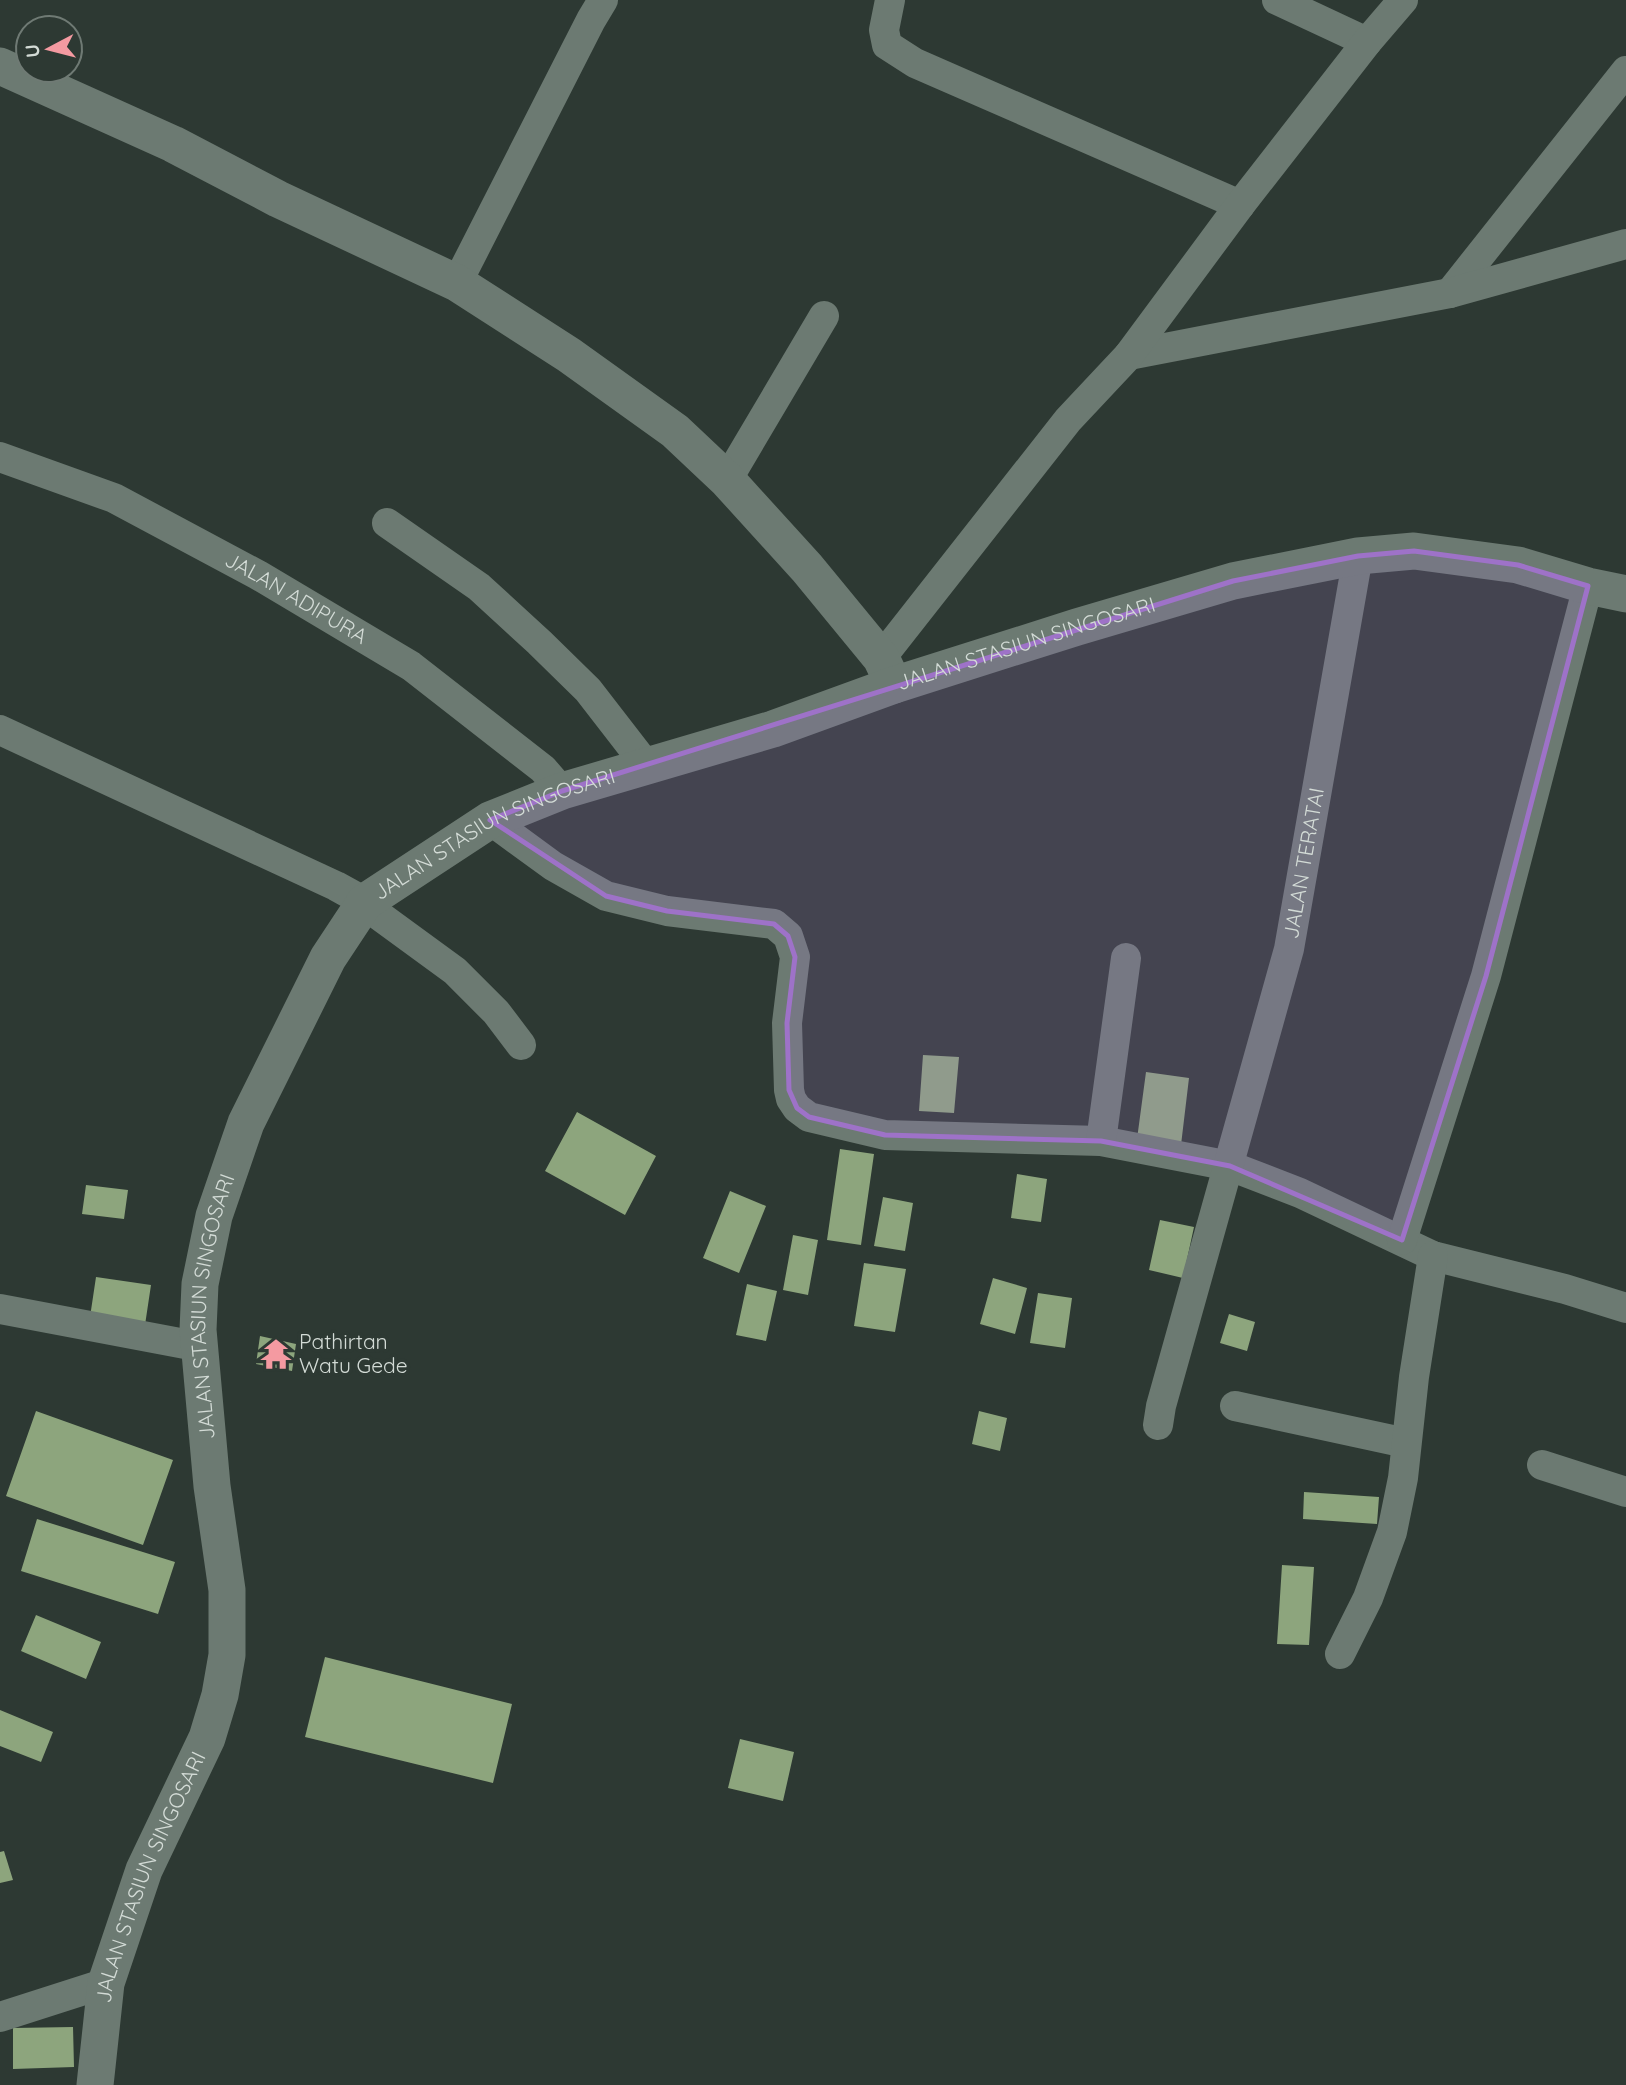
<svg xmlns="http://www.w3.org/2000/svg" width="1626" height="2085" font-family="Quicksand,sans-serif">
<rect width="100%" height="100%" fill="#2d3933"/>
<path fill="#8da57d" d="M 923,1055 L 959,1057 L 954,1113 L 919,1111 Z
M 1146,1072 L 1189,1078 L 1181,1145 L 1137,1139 Z
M 577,1112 L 656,1156 L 625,1215 L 545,1171 Z
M 840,1149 L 874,1154 L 861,1245 L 827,1240 Z
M 1017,1174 L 1047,1179 L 1041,1222 L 1011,1218 Z
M 86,1185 L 128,1190 L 124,1219 L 82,1214 Z
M 730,1191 L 766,1206 L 739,1273 L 703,1258 Z
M 883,1197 L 913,1203 L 905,1251 L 874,1246 Z
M 1160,1220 L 1194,1227 L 1183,1278 L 1149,1270 Z
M 793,1235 L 818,1240 L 808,1295 L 783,1290 Z
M 864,1263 L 906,1269 L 895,1332 L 854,1326 Z
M 96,1277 L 151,1285 L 145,1325 L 90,1317 Z
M 993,1278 L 1027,1288 L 1015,1334 L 980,1324 Z
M 747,1284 L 777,1291 L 766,1341 L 736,1335 Z
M 1038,1293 L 1072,1298 L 1065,1348 L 1030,1343 Z
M 1229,1314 L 1255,1322 L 1247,1351 L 1220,1343 Z
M 260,1336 L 296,1344 L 292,1371 L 256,1364 Z
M 36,1411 L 173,1460 L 143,1545 L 6,1496 Z
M 979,1411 L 1007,1418 L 1000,1451 L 972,1444 Z
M 1304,1492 L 1379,1497 L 1377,1524 L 1303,1519 Z
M 37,1519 L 175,1562 L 158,1614 L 21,1571 Z
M 1282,1565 L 1314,1567 L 1309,1645 L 1277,1644 Z
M 36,1615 L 101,1642 L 86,1679 L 21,1651 Z
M 325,1657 L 512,1704 L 493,1783 L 305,1737 Z
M 0,1710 L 53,1732 L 41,1762 L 0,1746 Z
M 740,1739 L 794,1752 L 783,1801 L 728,1788 Z
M 4,1851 L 13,1880 L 0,1883 L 0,1852 Z
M 73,2027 L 74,2067 L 13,2069 L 13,2028 Z"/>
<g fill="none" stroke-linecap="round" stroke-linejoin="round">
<g stroke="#6c7a72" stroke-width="30">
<path d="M 890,0 L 884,30 L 887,45 L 915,63 L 1240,205"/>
<path d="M 1277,0 L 1367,42"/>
<path d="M 457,283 L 591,20 L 603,0"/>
<path d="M 1450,293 L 1626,71"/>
<path d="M 1129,355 L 1450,293 L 1626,244"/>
<path id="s1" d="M 0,457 L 114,498 L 258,575 L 411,666 L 543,769 L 562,791"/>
<path d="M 727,480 L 824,316"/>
<path d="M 387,523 L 479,587 L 539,642 L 588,690 L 646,765"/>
<path d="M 881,658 L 1068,420 L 1129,355 L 1240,205 L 1367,42 L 1403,0"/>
<path d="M 0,730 L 336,886 L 365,902 L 377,914 L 455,971 L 496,1012 L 521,1045"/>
<path d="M 490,820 L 553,866 L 606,896 L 667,911 L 774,924 L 788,936 L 795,957 L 787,1023 L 789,1090 L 791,1099 L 797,1108 L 809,1117 L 885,1135 L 1101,1141 L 1230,1166 L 1300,1193 L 1433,1256 L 1565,1289 L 1626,1308"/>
<path d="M 1101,1141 L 1126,958"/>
<path d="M 1402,1240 L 1486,976 L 1588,586"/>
<path d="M 0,1309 L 201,1347"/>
<path d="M 1235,1406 L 1406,1443"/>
<path id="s2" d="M 1158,1425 L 1161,1406 L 1289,949 L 1358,556"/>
<path d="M 1542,1465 L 1626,1492"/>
<path d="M 1340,1654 L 1368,1598 L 1392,1532 L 1403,1478 L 1414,1377 L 1433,1256"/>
<path d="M 0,2017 L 106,1983"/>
</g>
<g stroke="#6c7a72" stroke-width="37">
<path d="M 0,66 L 173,144 L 278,199 L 457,283 L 569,355 L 675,431 L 727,480 L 807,568 L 881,658 L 894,685"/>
<path id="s3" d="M 95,2085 L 106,1983 L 144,1870 L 207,1738 L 220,1695 L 227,1655 L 227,1590 L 212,1486 L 198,1330 L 200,1284 L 214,1216 L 246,1123 L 328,958 L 365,902 L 490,820 L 562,791 L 773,729 L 894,685 L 1077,627 L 1233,581 L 1358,556 L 1414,551 L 1518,565 L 1588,586 L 1626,594"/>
</g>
</g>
<path fill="#9e72c8" fill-opacity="0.2" stroke="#9e72c8" stroke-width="5" stroke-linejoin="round" d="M 1414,551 L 1518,565 L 1588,586 L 1486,976 L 1402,1240 L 1230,1166 L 1101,1141 L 885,1135 L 809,1117 L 797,1108 L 789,1090 L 787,1023 L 795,957 L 788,936 L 774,924 L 667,911 L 606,896 L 490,820 L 562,791 L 1233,581 L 1358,556 Z"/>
<defs>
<symbol id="temple-bare" viewBox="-9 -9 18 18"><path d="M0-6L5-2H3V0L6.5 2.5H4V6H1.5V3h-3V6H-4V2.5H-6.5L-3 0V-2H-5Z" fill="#f49aa1" stroke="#2d3933" stroke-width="2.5" paint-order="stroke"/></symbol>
</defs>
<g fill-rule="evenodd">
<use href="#temple-bare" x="254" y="1332" width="44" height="44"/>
</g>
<g text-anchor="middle" stroke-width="7" stroke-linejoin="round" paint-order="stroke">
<g font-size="21" fill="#d3dbd6" stroke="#2d3933">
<text dy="7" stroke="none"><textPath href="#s1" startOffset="329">JALAN ADIPURA</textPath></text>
<text dy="7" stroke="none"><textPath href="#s3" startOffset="1960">JALAN STASIUN SINGOSARI</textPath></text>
<text dy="7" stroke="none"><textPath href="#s3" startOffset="1393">JALAN STASIUN SINGOSARI</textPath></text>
<text dy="7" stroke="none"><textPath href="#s2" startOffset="581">JALAN TERATAI</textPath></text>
<text dy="7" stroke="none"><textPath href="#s3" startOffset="805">JALAN STASIUN SINGOSARI</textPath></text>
<text dy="7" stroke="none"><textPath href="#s3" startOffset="217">JALAN STASIUN SINGOSARI</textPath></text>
</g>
<g font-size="21" fill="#d3dbd6" stroke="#2d3933" text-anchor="start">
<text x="299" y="1349">Pathirtan<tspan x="299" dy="24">Watu Gede</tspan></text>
</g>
</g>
<g transform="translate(49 49) rotate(263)"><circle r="33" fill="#2d3933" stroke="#6f7a74" stroke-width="2"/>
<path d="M0-5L12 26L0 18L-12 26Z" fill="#f49aa1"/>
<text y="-10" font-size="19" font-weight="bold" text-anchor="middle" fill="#d3dbd6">U</text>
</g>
</svg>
